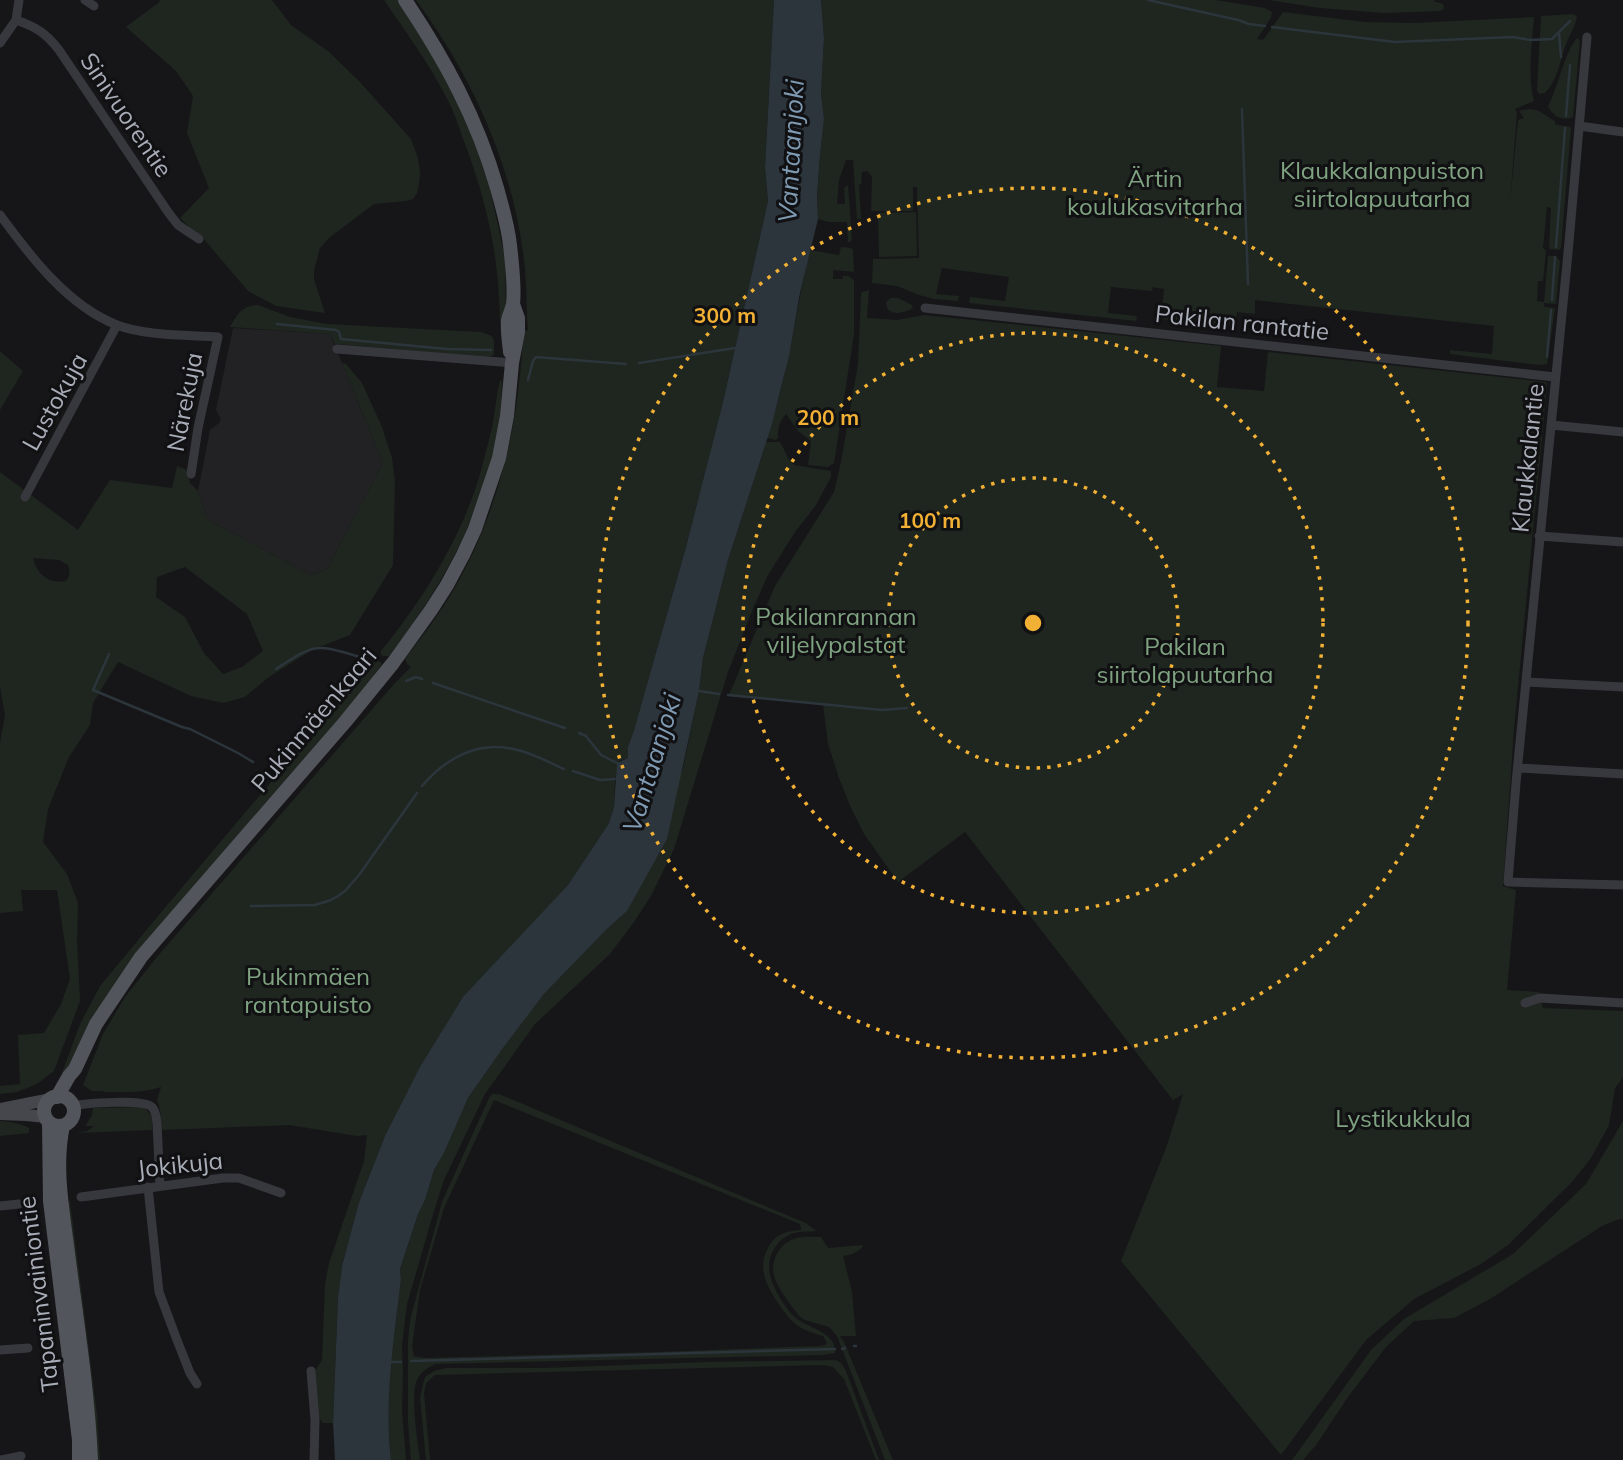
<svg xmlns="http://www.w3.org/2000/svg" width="1623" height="1460" font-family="Mulish,sans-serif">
<rect width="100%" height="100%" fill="#161618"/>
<path fill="#222225" d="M 233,328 L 330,334 L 383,463 L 327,569 L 311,575 L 210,521 L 205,513 L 198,491 L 210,430 L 219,423 L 221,419 L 216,410 Z"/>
<path fill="#1e261f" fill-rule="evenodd" d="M 160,0 L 272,0 L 291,25 L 328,51 L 359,81 L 411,139 L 418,158 L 420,173 L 419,184 L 417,193 L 413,199 L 406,201 L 374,204 L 329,238 L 320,248 L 314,270 L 314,279 L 325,313 L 276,306 L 248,291 L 203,238 L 190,228 L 180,218 L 209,188 L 187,133 L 193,96 L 176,71 L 126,27 L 158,3 Z
M 384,0 L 398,0 L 427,45 L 468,122 L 487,175 L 505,258 L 506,321 L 503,324 L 500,322 C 499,258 488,205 465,144 C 459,128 454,110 445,95 C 428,62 405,31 384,0 Z
M 416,0 L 774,0 L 765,167 L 768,201 L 723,402 L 686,547 L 634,730 L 628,747 L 628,758 L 619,761 L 615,779 L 614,807 L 609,823 L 568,885 L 517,941 L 385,1136 L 359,1202 L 342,1266 L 338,1297 L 333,1423 L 323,1423 L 319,1418 L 314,1372 L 322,1360 L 325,1284 L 329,1263 L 364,1161 L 367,1135 L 357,1136 L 289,1125 L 162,1130 L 160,1109 L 157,1100 L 161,1087 C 143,1093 124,1092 105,1092 L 102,1091 L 92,1091 L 83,1085 L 103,1034 L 125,997 L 156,958 L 394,684 L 411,667 L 407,664 L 405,659 C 423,635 442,611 457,584 C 500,507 520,419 523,331 L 528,330 C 526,307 527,283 524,260 C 513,166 472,76 416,0 Z
M 821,0 L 1216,0 L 1265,8 L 1272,12 L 1271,18 L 1257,39 L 1263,40 L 1283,12 L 1365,22 L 1414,23 L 1534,17 C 1532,44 1527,74 1534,101 L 1515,109 L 1517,112 L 1510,203 L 1518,120 L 1524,118 L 1519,111 C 1538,106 1540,113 1555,121 L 1555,124 C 1561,127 1566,124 1571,128 L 1561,248 L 1559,250 L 1550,249 L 1549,247 L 1551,208 L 1547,207 L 1543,248 L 1546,251 L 1543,281 L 1538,281 L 1537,301 L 1544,302 L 1548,256 L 1556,256 L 1560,261 L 1556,304 L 1544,303 L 1544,307 L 1555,308 L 1547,364 L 1539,365 L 1450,354 L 1450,350 L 1492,354 L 1494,326 L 1255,300 L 1255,314 L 1237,312 L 1235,326 L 1161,319 L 1164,289 L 1153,287 L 1152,291 L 1111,287 L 1108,313 L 1137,316 L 1136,321 L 969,303 L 970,297 L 1005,301 L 1009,277 L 942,268 L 936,294 L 959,296 L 958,301 L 934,299 L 919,295 L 897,286 L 872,283 L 873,259 L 919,258 L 917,187 L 913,187 L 913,211 L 871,211 L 872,176 L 867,171 L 862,172 L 861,184 L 859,184 L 861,219 L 857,219 L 853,160 L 846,160 L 839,180 L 837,204 L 845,204 L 844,188 L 848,185 L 852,240 L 848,243 L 847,222 L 829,222 L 818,219 L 817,195 L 820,155 L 824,119 L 821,93 L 824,38 Z
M 1269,0 L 1436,0 L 1433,1 L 1443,4 L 1444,9 L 1440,11 L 1384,13 L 1320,8 Z
M 1574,14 L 1577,17 C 1575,27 1570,34 1566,44 C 1560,60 1558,80 1545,93 L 1539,94 L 1537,90 L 1541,16 Z
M 1577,38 L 1580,40 L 1573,117 C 1563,122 1552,116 1548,106 C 1558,88 1565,51 1577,38 Z
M 916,212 L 917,256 L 879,257 L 878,213 Z
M 841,247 L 851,248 L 853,250 L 854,272 L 833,270 L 833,279 L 843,279 L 843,276 L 848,276 L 854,280 L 854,334 L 834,463 L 828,467 L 808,465 L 811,441 L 798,431 L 786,414 C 780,421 777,428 778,438 L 776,440 L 767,438 C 788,377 795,313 810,250 L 839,255 Z
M 869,290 L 867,318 L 897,320 L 924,315 L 1221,346 L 1217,387 L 1264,391 L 1268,352 L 1546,382 L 1547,384 L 1514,729 L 1503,886 L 1516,890 L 1507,990 L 1539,992 L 1543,1008 L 1623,1011 L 1623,1077 L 1615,1088 L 1609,1125 L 1591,1158 L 1572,1182 L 1508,1245 L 1481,1264 L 1414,1299 L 1366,1340 L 1281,1455 L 1121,1261 L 1166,1148 L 1183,1094 L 1173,1100 L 965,832 L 898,882 L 864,834 L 851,808 L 839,778 L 828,744 L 823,704 L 729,695 L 775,586 L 834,492 L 841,462 L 858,364 L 861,294 L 862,292 Z
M 891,298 L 898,298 L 912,305 L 913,308 C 904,314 886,317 886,302 Z
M 258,305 L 290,317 L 327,324 L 481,332 L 492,336 L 494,341 L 494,354 L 492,356 L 484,357 L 335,344 L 330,334 L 230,327 C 237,314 243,305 258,305 Z
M 0,351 L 23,371 L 0,410 Z
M 342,363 L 346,364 L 362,383 L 382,427 L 392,458 L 395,481 L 393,565 L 350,635 L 312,650 L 269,677 L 245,697 L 223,703 L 191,696 L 118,662 L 93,703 L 90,725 L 69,757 L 48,809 L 43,842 L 67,874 L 78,903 L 77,942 L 80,1001 L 54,1071 L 37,1084 L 17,1092 L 0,1094 L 0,1086 L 20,1084 L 18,1035 L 44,1033 L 61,1004 L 70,979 L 57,890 L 21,890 L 23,911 L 0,913 L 0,743 L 5,715 L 0,687 L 0,472 L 78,530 L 110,480 L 172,488 L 177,466 L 187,470 L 190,483 L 198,491 L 205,513 L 210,521 L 311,575 L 327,569 L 383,463 ZM 33,558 L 59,560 L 68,565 C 70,571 70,576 66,581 C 49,584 37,575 33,558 ZM 185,567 L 247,614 L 263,651 L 242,667 L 223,674 L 204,653 L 185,617 L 156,597 L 157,577 Z
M 500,380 L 502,381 C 501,400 501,421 497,440 C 494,458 488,475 482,492 C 461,552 428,605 389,656 L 383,656 L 381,655 L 381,651 C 422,601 462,537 480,474 C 484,459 488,443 492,428 C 495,412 496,396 500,380 Z
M 766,442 L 780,442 C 785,450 787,459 794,465 L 831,471 L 831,477 L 816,505 L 795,532 L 768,575 L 752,611 L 728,672 L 674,849 L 651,896 L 634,922 L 610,954 L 535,1024 L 485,1094 L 444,1180 L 434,1211 L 407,1304 L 402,1345 L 403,1374 L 402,1411 L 406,1460 L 391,1460 C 384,1400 394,1339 401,1279 L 400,1269 L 418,1214 L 425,1200 L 434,1170 L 444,1153 L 468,1098 L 503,1048 L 544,994 L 605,931 L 627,911 L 683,768 L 699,691 L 703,658 L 728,560 Z
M 374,660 L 379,661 L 382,664 L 353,704 L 293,771 L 156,931 L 66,1075 L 62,1073 L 80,1024 L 100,986 L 163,910 Z
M 492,1094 L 499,1094 L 796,1219 L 806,1223 L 816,1231 C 809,1232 801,1231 794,1233 C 787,1235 781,1239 776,1246 C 760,1268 775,1292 789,1311 C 801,1329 837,1329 835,1353 L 822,1355 L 435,1364 C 429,1367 422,1371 418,1378 C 409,1393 418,1441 420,1460 L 411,1460 L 408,1423 L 408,1341 L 410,1320 L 442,1202 L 489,1098 ZM 494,1100 L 800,1224 L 801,1230 C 794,1231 786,1231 780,1235 C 775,1237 772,1241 769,1246 C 756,1268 767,1287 780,1306 C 785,1313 790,1320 798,1326 C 805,1331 814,1333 823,1336 L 827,1343 L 825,1345 L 819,1346 L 658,1352 L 424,1358 L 414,1356 L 412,1347 L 420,1290 L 444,1208 Z
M 143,1107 C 153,1114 152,1119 152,1130 L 78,1133 L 87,1131 L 94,1126 L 86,1126 L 86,1125 L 92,1115 L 93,1108 Z
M 0,1121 C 11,1122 20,1123 29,1128 L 29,1133 L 0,1136 Z
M 1623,1121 L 1623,1219 L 1619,1219 L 1602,1226 L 1490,1299 L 1454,1318 L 1414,1321 L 1386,1347 L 1348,1397 L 1316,1445 L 1303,1460 L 1292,1460 L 1371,1350 L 1404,1319 L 1513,1254 L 1586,1184 Z
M 70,1201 L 97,1414 L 100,1460 L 94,1460 L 66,1202 Z
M 821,1237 L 828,1248 L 863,1245 L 862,1248 L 853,1254 L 843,1256 L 852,1292 L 856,1336 L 840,1336 L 844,1342 L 893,1460 L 885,1460 L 837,1336 L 829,1327 L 805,1320 L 799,1316 C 791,1305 781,1293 775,1279 C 769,1264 778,1244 794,1239 C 802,1236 812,1237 821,1237 Z
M 836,1360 L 841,1363 L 846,1371 L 879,1460 L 876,1460 L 844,1379 L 833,1367 L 824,1365 L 435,1375 L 426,1383 L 424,1393 L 430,1460 L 426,1460 L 420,1397 L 425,1377 L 434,1371 L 446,1368 L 543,1368 L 706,1362 Z"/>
<path fill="#2c353c" d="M 774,0 L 821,0 L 824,38 L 821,93 L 824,119 L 820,155 L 817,195 L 818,219 L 800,293 L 789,356 L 772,424 L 728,560 L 703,658 L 699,691 L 667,839 L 627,911 L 605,931 L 544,994 L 503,1048 L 468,1098 L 444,1153 L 434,1170 L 425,1200 L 418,1214 L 400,1269 L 401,1279 C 394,1339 384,1400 391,1460 L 335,1460 L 333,1423 L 338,1297 L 342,1266 L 359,1202 L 385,1136 L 420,1067 L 463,997 L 568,885 L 609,823 L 614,807 L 617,763 L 628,758 L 628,747 L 634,730 L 686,547 L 723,402 L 768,201 L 765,167 Z"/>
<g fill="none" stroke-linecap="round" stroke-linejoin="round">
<path stroke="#2c353c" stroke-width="2.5" d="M 1148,0 L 1238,20 L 1249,24 L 1265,26
M 1272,27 L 1395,42 L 1513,37 L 1530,40 L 1552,39 L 1570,21
M 1559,33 L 1561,57
M 1242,109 L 1248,284
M 1566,116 L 1570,65
M 1556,247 L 1565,128
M 1552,300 L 1555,257
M 277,324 L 336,330 L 339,332 L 341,339 L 447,349 L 491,350
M 1547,357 L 1551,310
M 639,363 L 735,348
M 528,380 L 533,361 L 536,357 L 626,364
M 109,654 L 93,690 L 182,727 L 190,729 L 238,753 L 253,762
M 276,669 C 316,643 315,644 360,657
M 406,681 L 416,677 L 422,679
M 433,683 L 565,728
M 699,691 L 719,694
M 728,695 L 882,710 L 907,708
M 579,733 L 586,736 L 601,755 L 617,763
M 573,771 L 600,780 L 615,779
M 422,786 C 445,759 476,741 513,749 C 531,752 548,762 564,769
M 251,906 L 315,905 L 331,900 L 338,896 L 345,891 L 359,875 L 417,793
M 854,1346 L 856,1346
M 842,1349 L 845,1348
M 411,1361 L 835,1349
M 391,1362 L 401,1362"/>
<path stroke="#37383d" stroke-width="9" d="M 85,0 L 94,6
M 16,20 C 36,27 46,33 59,50 L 168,212 L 178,225 L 199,239
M 1587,37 L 1568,253 L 1516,783 L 1508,882 L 1623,885
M 0,43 L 16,20 L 19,0
M 1579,126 L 1623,132
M 0,215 C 30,256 68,306 117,325 C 145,336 188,335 218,337 L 198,428 L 191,474
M 925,308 L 1555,377
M 337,349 L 512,363
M 1551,425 L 1623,432
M 25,497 L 117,325
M 1539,536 L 1623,542
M 1526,682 L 1623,687
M 1518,768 L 1623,774
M 1525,1003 L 1540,998 L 1623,1003
M 73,1106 C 86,1103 143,1099 152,1107 C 156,1111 156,1117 157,1123 L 160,1186
M 148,1187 L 159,1292 L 177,1340 L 190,1373 L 197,1384
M 81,1197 L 223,1178 L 239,1178 L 281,1193
M 0,1206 L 19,1204
M 0,1350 L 28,1348
M 311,1371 L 315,1420 L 314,1460
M 0,1460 L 21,1456"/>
<path stroke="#45474d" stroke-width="12" d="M 0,1109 L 51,1099
M 0,1114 L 26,1115 L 46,1117"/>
<path stroke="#53555c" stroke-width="14" d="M 405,0 C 445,60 477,118 497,188 C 502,206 508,226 510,245 C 512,264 515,286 513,304 C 512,310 509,315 508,320 C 507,330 509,341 510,352
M44 1111a15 15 0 1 1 30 0a15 15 0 1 1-30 0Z
M 57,1097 L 69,1076 L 75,1069 L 96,1024 L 141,957 L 345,722 L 393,663 L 431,610 L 447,585 L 463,555 L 475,529 L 499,458 L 507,416 L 512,363 L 518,332 L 518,318 L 513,304
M 49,1122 L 50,1201 L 79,1440 L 79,1460
M 63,1126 C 54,1167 63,1212 68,1253 C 77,1322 88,1391 91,1460"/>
</g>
<g fill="none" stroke="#f2b134" stroke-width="3.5" stroke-dasharray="3.5 7">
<circle cx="1033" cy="623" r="145"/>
<circle cx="1033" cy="623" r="290"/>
<circle cx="1033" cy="623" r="435"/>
</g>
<g text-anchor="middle" stroke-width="6" stroke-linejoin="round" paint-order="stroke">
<g font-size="24" fill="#a8adb8" stroke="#111113">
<text transform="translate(126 115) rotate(56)" y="8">Sinivuorentie</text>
<text transform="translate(1242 323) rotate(6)" y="8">Pakilan rantatie</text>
<text transform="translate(55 402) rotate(-61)" y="8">Lustokuja</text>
<text transform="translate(185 402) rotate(-79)" y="8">Närekuja</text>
<text transform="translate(1528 458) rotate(-84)" y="8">Klaukkalantie</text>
<text transform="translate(314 720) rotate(-50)" y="8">Pukinmäenkaari</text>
<text transform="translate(180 1165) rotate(-6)" y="8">Jokikuja</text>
<text transform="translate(39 1294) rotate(-97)" y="8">Tapaninvainiontie</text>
</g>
<g font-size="24" fill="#7fa381" stroke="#111113">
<text x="1382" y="179">Klaukkalanpuiston<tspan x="1382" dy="28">siirtolapuutarha</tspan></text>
<text x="1155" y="187">Ärtin<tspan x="1155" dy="28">koulukasvitarha</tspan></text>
<text x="836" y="625">Pakilanrannan<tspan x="836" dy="28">viljelypalstat</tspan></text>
<text x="1185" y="655">Pakilan<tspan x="1185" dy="28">siirtolapuutarha</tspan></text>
<text x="308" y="985">Pukinmäen<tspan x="308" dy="28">rantapuisto</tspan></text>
<text x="1403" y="1127">Lystikukkula</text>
</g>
<g font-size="26" font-style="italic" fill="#7f9bb3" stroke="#111113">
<text transform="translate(791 151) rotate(-87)" y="9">Vantaanjoki</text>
<text transform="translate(652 763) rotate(-73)" y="9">Vantaanjoki</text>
</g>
</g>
<circle cx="1033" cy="623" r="10" fill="#f2b134" stroke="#111113" stroke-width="3.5"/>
<g font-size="21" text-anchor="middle" font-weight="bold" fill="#f2b134" stroke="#111113" stroke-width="6" stroke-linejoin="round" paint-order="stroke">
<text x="725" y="323">300 m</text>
<text x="828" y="425">200 m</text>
<text x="930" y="528">100 m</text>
</g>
</svg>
